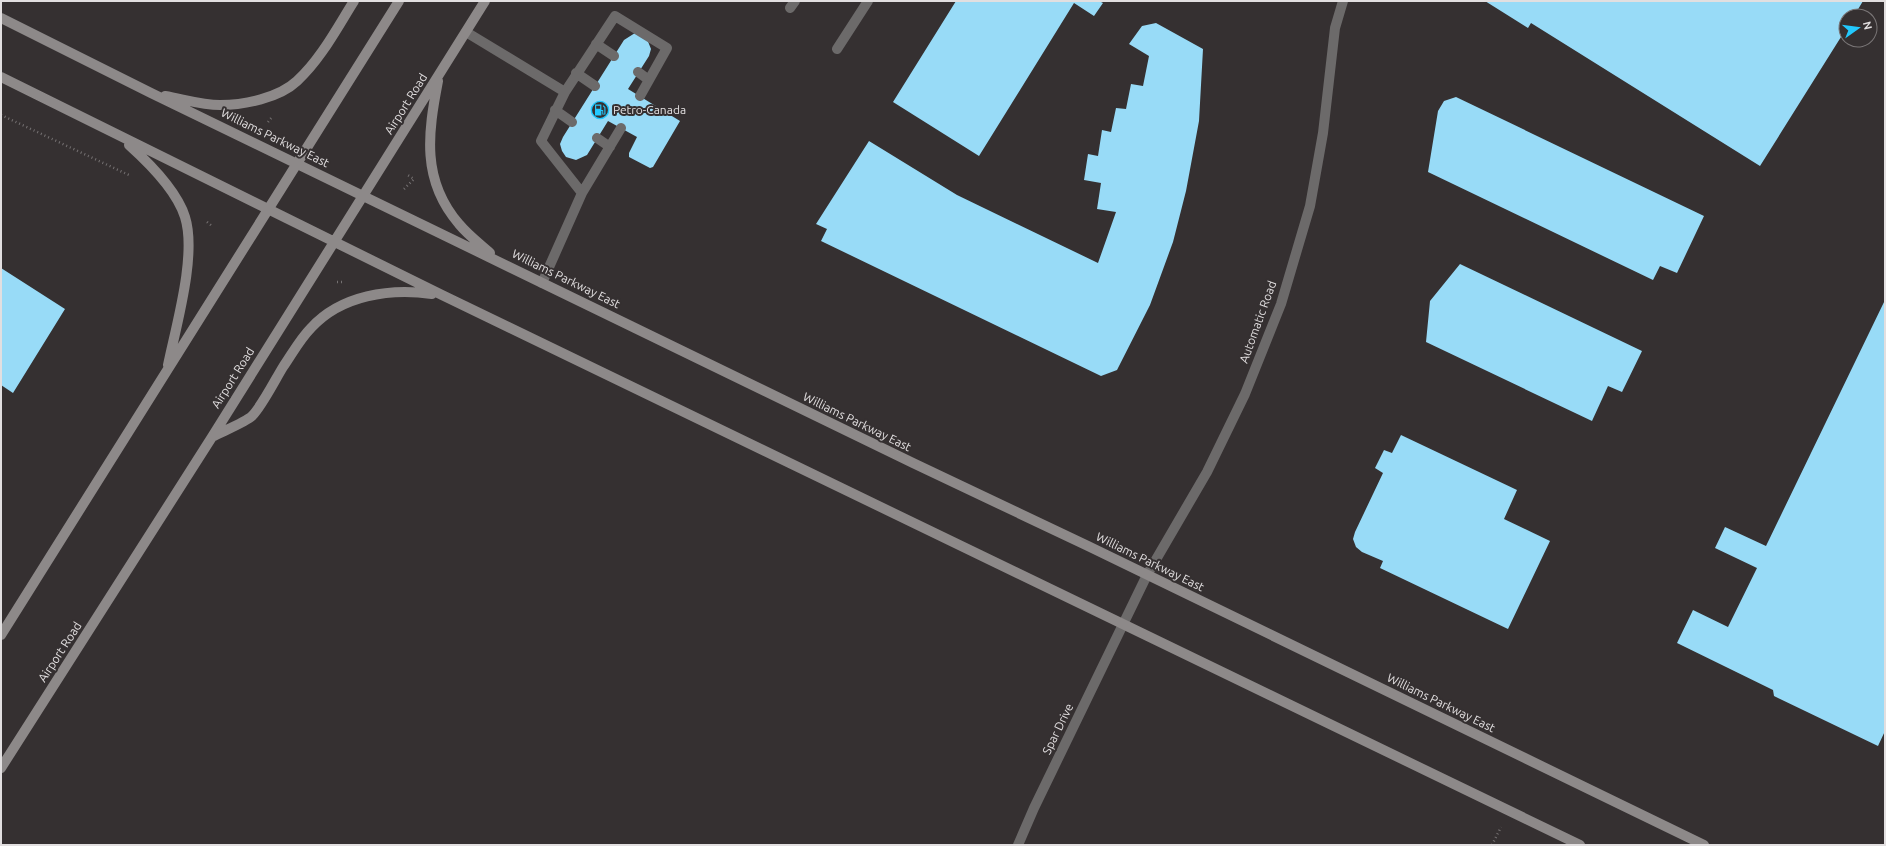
<svg xmlns="http://www.w3.org/2000/svg" width="1886" height="846" font-family="Ubuntu,sans-serif">
<rect width="100%" height="100%" fill="#353031"/>
<path fill="#98dbf7" d="M 956,1 L 1099,1 L 1103,3 L 1094,16 L 1074,3 L 979,156 L 893,102 Z
M 1485,1 L 1863,1 L 1854,16 L 1846,16 L 1846,29 L 1760,166 L 1531,23 L 1528,28 Z
M 1156,23 L 1203,49 L 1199,121 L 1186,191 L 1173,242 L 1150,305 L 1117,370 L 1101,376 L 821,241 L 827,229 L 816,224 L 869,141 L 957,195 L 1098,263 L 1116,212 L 1097,209 L 1101,183 L 1084,180 L 1088,154 L 1098,156 L 1102,130 L 1111,132 L 1116,108 L 1126,109 L 1131,84 L 1143,86 L 1149,56 L 1129,44 L 1142,26 Z
M 635,33 L 647,39 L 651,49 L 649,56 L 628,89 L 680,121 L 653,167 L 650,168 L 629,157 L 629,153 L 637,137 L 608,121 L 587,155 L 576,160 L 566,157 L 562,151 L 560,144 L 563,137 L 624,40 Z
M 1456,97 L 1704,216 L 1677,273 L 1660,266 L 1653,280 L 1428,172 L 1438,111 L 1444,101 Z
M 1460,264 L 1642,351 L 1622,392 L 1608,386 L 1592,421 L 1426,342 L 1430,301 Z
M 1,268 L 65,309 L 13,393 L 1,385 Z
M 1885,300 L 1885,731 L 1878,746 L 1774,696 L 1773,690 L 1677,643 L 1693,610 L 1728,627 L 1757,568 L 1715,548 L 1725,527 L 1766,546 Z
M 1401,435 L 1517,490 L 1504,519 L 1550,541 L 1508,629 L 1380,568 L 1383,561 L 1362,552 L 1356,547 L 1353,539 L 1355,532 L 1383,473 L 1375,468 L 1384,450 L 1392,453 Z"/>
<g fill="none" stroke-linecap="round" stroke-linejoin="round">
<path stroke="#757172" stroke-width="2.5" stroke-dasharray="1 3" stroke-linecap="butt" d="M 1,115 L 131,176
M 268,122 L 272,117
M 404,189 L 414,179 L 406,174
M 207,222 L 212,226
M 337,282 L 343,282
M 1492,845 L 1501,827"/>
<path stroke="#6c6a6a" stroke-width="10" d="M 790,8 L 795,1
M 466,32 L 565,92 L 541,141 L 582,193 L 542,283
M 596,44 L 614,56
M 837,49 L 868,1
M 638,72 L 649,80
M 576,73 L 595,86
M 565,92 L 615,16 L 667,48 L 640,96
M 555,110 L 572,122
M 597,138 L 610,147
M 582,193 L 621,128"/>
<path stroke="#6c6a6a" stroke-width="10" d="M 1018,845 L 1034,808 L 1147,575 L 1207,472 L 1245,394 L 1281,304 L 1310,206 L 1323,133 L 1335,28 L 1343,1"/>
<path stroke="#8d8989" stroke-width="10" d="M 1,18 L 151,93 L 913,463 L 1088,546 L 1704,845
M 1,77 L 442,295 L 1580,845
M 438,81 C 428,133 421,180 459,224 C 468,235 480,244 490,253
M 165,96 C 183,99 202,105 220,105 C 244,105 279,98 297,81 C 321,59 337,28 354,1
M 129,145 C 149,163 177,191 185,217 C 197,255 176,326 168,365
M 212,437 C 221,432 246,422 252,416 C 262,406 275,380 283,367 C 292,354 300,339 311,328 C 341,295 390,288 432,294
M 1,635 L 399,1
M 1,768 L 212,437 L 485,1"/>
</g>
<defs>
<symbol id="fuel-ring" viewBox="-11 -11 22 22"><circle r="9.5" fill="#353031" stroke="#23c9fe" stroke-width="1.5"/><path d="M-5.5-6h7V0h2V4h1.3V-2.5L3-4.5l.8-.8L6-3V5H2.5V1h-1V6h-7ZM-4.2-4.7v3.2H.2V-4.7Z" fill="#23c9fe"/></symbol>
</defs>
<g fill-rule="evenodd">
<use href="#fuel-ring" x="590" y="100" width="20" height="20"/>
</g>
<g text-anchor="middle" stroke-width="4" stroke-linejoin="round" paint-order="stroke">
<g font-size="12" fill="#e2dfe0" stroke="#353031">
<text transform="translate(406 104) rotate(-58)" y="4">Airport Road</text>
<text transform="translate(275 138) rotate(26)" y="4">Williams Parkway East</text>
<text transform="translate(566 279) rotate(26)" y="4">Williams Parkway East</text>
<text transform="translate(1258 322) rotate(-70)" y="4">Automatic Road</text>
<text transform="translate(233 378) rotate(-58)" y="4">Airport Road</text>
<text transform="translate(857 422) rotate(26)" y="4">Williams Parkway East</text>
<text transform="translate(1150 562) rotate(26)" y="4">Williams Parkway East</text>
<text transform="translate(60 652) rotate(-57)" y="4">Airport Road</text>
<text transform="translate(1441 703) rotate(26)" y="4">Williams Parkway East</text>
<text transform="translate(1058 729) rotate(-64)" y="4">Spar Drive</text>
</g>
<g font-size="12" fill="#e2dfe0" stroke="#353031" text-anchor="start">
<text x="613" y="114">Petro-Canada</text>
</g>
</g>
<rect width="1886" height="846" fill="none" stroke="#e2dfe0" stroke-width="4"/>
<g transform="translate(1858 28) rotate(76)"><circle r="19" fill="#353031" stroke="#7a7677"/>
<path d="M0-3L7 15L0 10L-7 15Z" fill="#23c9fe"/>
<text y="-6" font-size="11" font-weight="bold" text-anchor="middle" fill="#e2dfe0">N</text>
</g>
</svg>
